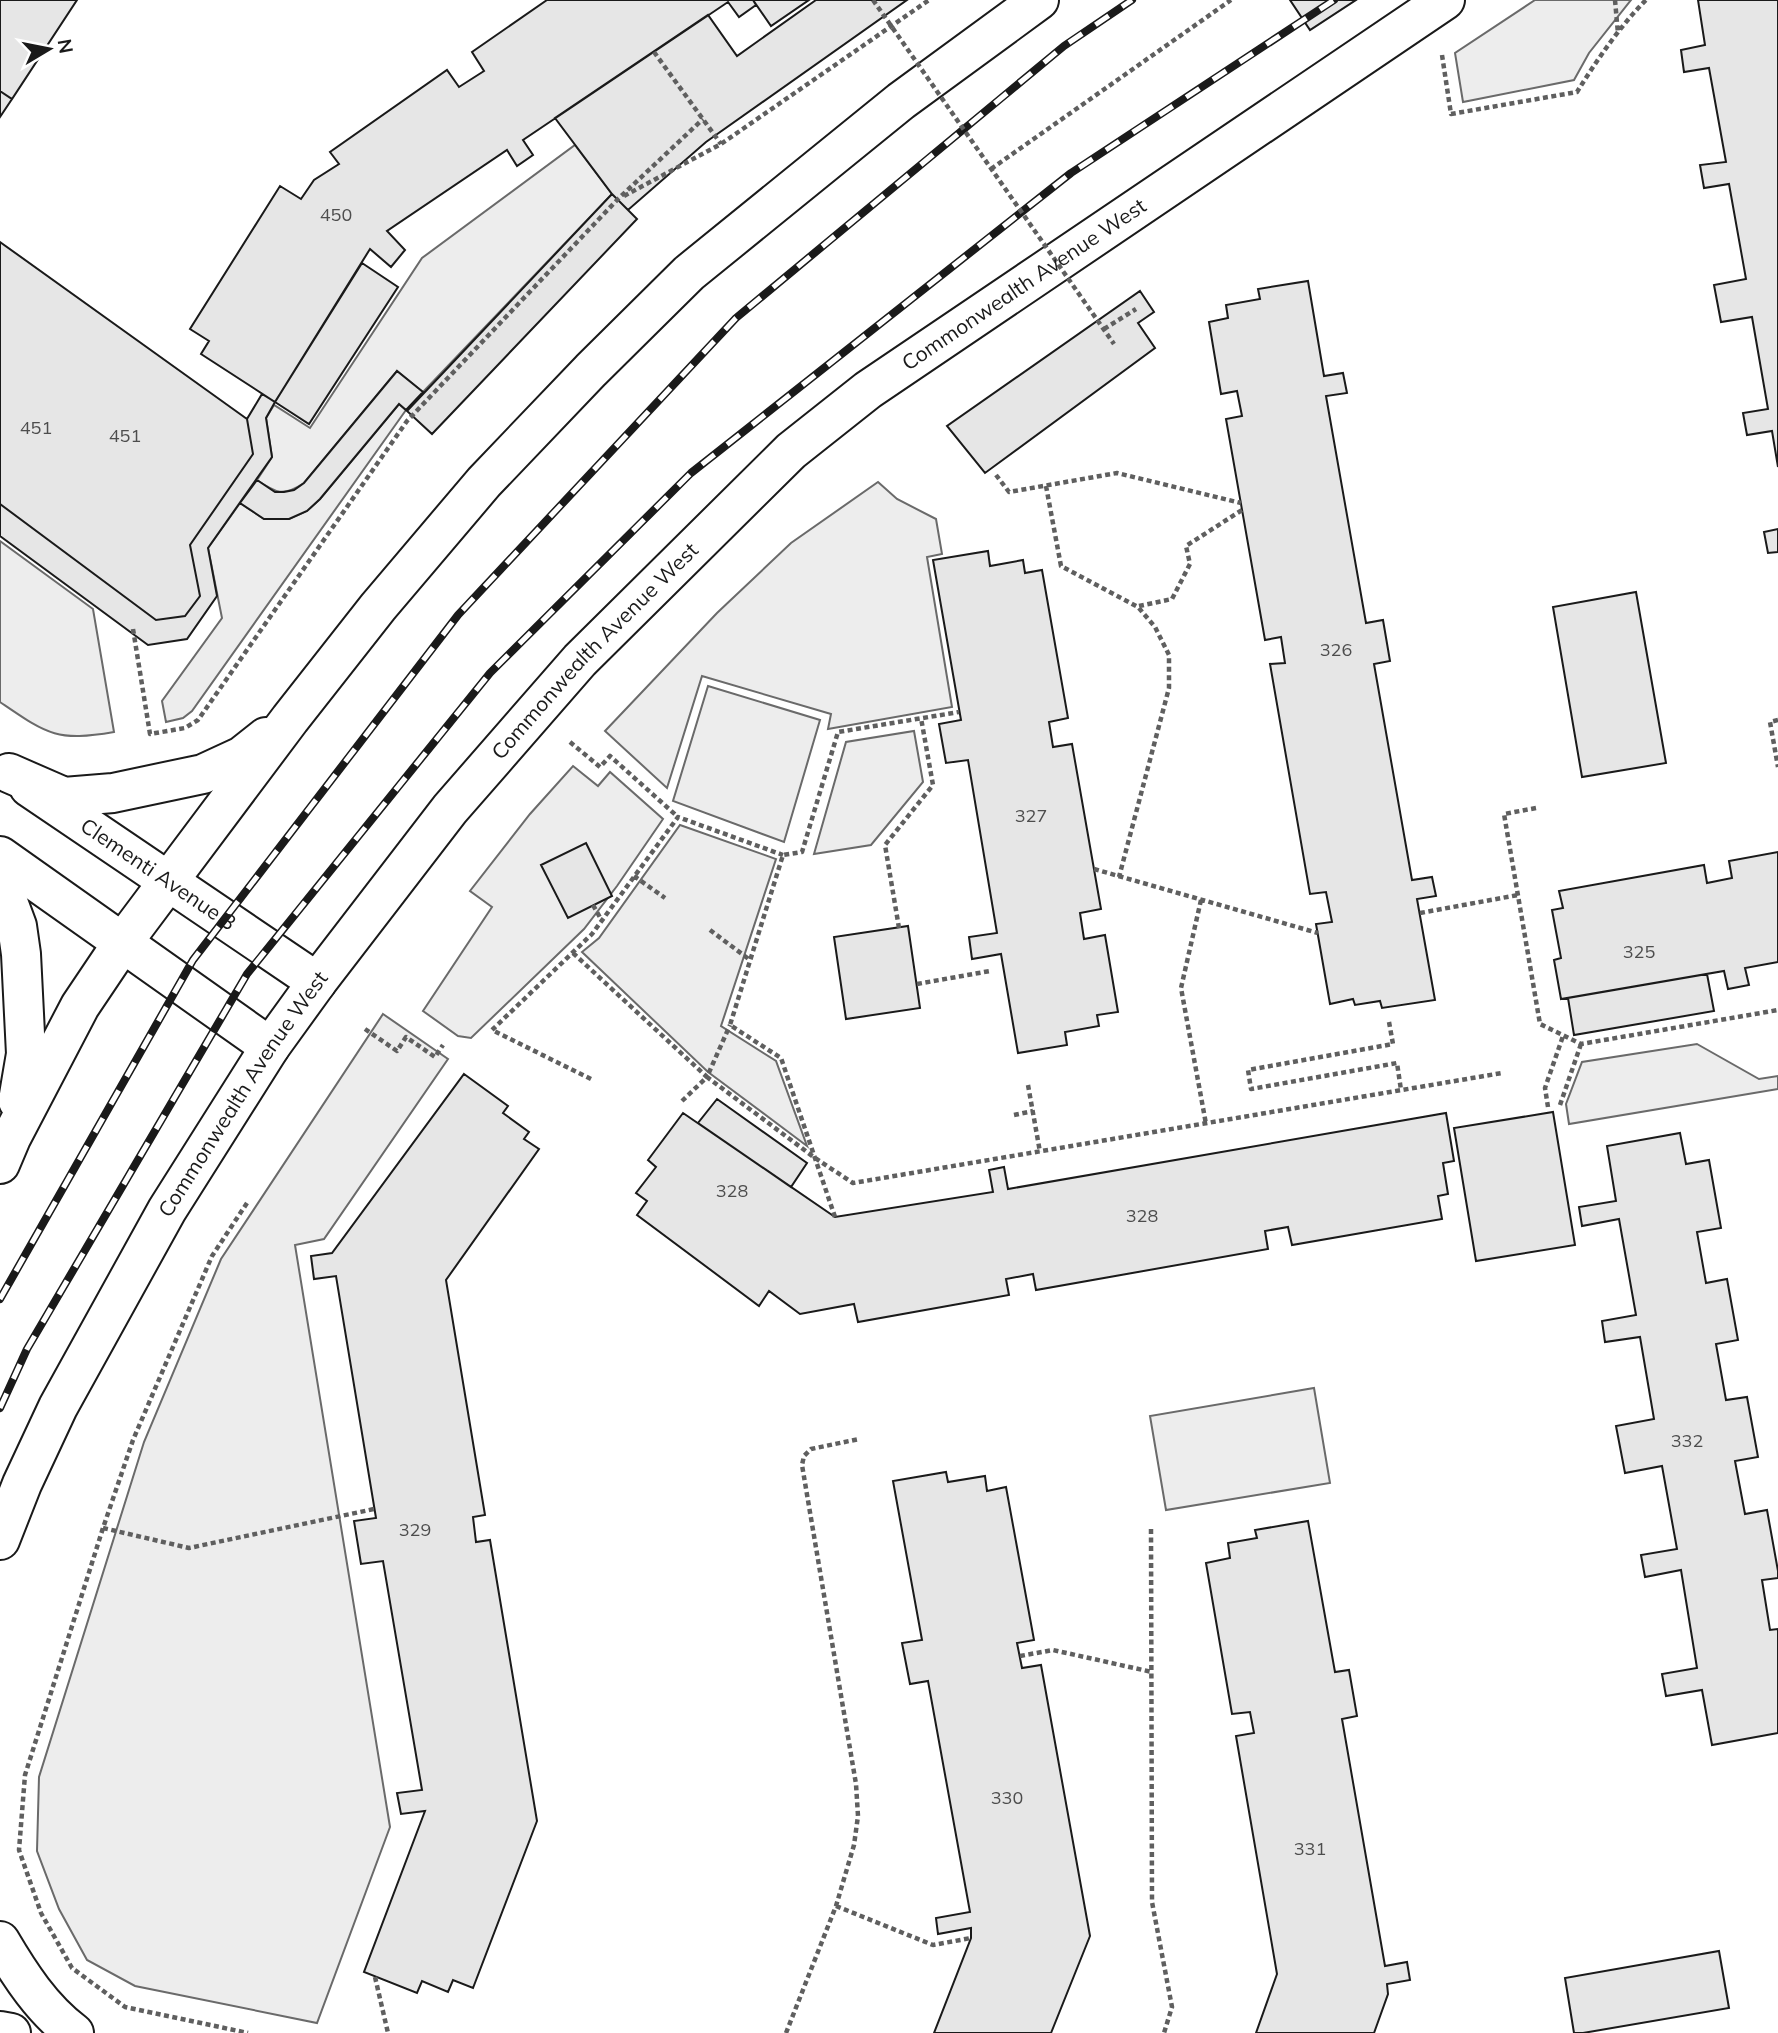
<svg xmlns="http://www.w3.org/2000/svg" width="1778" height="2033" font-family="Mulish,sans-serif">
<rect width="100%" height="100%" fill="#fff"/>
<path fill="#ededed" stroke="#6a6a6a" stroke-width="2" d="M 1535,0 L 1631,0 L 1589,53 L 1574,80 L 1463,102 L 1455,53 Z
M 575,145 L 612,194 L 423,392 L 397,371 L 304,483 C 283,497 276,493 257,480 L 272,457 L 266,418 L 274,405 L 310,428 L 422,258 Z
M 399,404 L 406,410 L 192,711 L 183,718 L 166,722 L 162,701 L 222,618 L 208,548 L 240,503 L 264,519 L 289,519 L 307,511 L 320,499 Z
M 878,482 L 897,499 L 936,519 L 942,554 L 927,557 L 952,707 L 828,729 L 831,714 L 702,676 L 667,788 L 605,731 L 717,613 L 791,543 Z
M 0,541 L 93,609 L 114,732 C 56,742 47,734 0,702 Z
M 708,686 L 820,720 L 784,842 L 673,801 Z
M 914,731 L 923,782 L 871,845 L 814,854 L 846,742 Z
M 573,766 L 598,786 L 610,772 L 663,819 L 617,886 L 584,929 L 471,1038 L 458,1036 L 423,1011 L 492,907 L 470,891 L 530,814 Z
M 680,825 L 776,859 L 721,1026 L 776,1061 L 807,1146 L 708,1072 L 582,952 L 599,938 Z
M 383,1014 L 448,1059 L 324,1239 L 295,1245 L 390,1827 L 317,2023 L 135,1986 L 87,1960 L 59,1909 L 37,1851 L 39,1777 L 144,1442 L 221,1259 Z
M 1697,1044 L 1759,1079 L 1778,1076 L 1778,1089 L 1569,1124 L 1566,1104 L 1582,1062 Z
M 1314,1388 L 1330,1483 L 1166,1510 L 1150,1416 Z"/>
<path fill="#e6e6e6" stroke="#1a1a1a" stroke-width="2" d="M 0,0 L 77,0 L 12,99 L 0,91 Z
M 547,0 L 753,0 L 756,5 L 739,17 L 728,2 L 523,140 L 533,155 L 517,166 L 507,150 L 387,231 L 405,250 L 391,267 L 370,249 L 275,402 L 201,354 L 209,341 L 190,329 L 280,186 L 301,199 L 314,180 L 339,164 L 330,152 L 447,70 L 459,87 L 484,71 L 472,52 Z
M 753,0 L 809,0 L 771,26 Z
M 816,0 L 907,0 L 706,142 L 628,210 L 612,194 L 555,118 L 708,15 L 737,56 Z
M 1290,0 L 1356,0 L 1310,30 Z
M 1698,0 L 1778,0 L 1778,467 L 1772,431 L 1747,435 L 1743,413 L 1768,409 L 1752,317 L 1721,322 L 1714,285 L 1746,279 L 1729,184 L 1704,188 L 1700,165 L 1726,162 L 1709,68 L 1684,72 L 1681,50 L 1705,45 Z
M 0,91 L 12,99 L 0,117 Z
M 612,194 L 637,219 L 432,434 L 407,411 Z
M 0,242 L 247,419 L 253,454 L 190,545 L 200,596 L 185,616 L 156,620 L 0,504 Z
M 362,263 L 398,287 L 309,424 L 275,402 Z
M 1308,281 L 1324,376 L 1343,373 L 1347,393 L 1326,396 L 1366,623 L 1383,620 L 1390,661 L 1374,664 L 1412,880 L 1432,877 L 1436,896 L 1417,899 L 1435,1000 L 1382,1008 L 1380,1001 L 1355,1005 L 1353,999 L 1330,1004 L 1316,924 L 1332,922 L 1326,892 L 1310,894 L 1270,664 L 1285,663 L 1281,637 L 1265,640 L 1226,419 L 1242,416 L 1237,391 L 1221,394 L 1209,322 L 1228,318 L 1226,305 L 1260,299 L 1258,289 Z
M 1140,291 L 1154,312 L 1138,323 L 1155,348 L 985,473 L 947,426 Z
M 397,371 L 423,392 L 406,410 L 399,404 L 320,499 L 307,511 L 289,519 L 264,519 L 240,503 L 257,480 L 275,492 L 284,492 L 294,490 L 304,483 Z
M 262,394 L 275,402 L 266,418 L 272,457 L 208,548 L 217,596 L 187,639 L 148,645 L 0,536 L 0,504 L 156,620 L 185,616 L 200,596 L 190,545 L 253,454 L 247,419 Z
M 1778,529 L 1778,552 L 1768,553 L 1764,532 Z
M 988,551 L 990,566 L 1023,560 L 1025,573 L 1042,570 L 1068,718 L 1049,722 L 1053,747 L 1072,744 L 1101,909 L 1080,913 L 1084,939 L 1105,935 L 1118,1012 L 1097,1015 L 1099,1026 L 1065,1032 L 1067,1045 L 1018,1053 L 1001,954 L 972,959 L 969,937 L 997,933 L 968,760 L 946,763 L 939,724 L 961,720 L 933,560 Z
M 1636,592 L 1666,763 L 1582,777 L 1553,607 Z
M 586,843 L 612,896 L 568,918 L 541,865 Z
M 1778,852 L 1778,962 L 1745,968 L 1749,985 L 1728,989 L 1724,971 L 1561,999 L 1554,960 L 1561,958 L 1552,910 L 1563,908 L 1559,891 L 1704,865 L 1707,883 L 1732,878 L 1729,861 Z
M 908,926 L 920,1008 L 846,1019 L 834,937 Z
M 1707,974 L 1714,1011 L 1574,1035 L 1568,998 Z
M 464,1074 L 508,1106 L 503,1113 L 529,1132 L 524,1139 L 539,1149 L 446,1280 L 485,1515 L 473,1517 L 476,1542 L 490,1540 L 537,1821 L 473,1988 L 453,1980 L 448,1992 L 422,1981 L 417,1993 L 364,1972 L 425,1811 L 401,1814 L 397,1793 L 422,1790 L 383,1561 L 361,1564 L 354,1521 L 376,1518 L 336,1276 L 314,1279 L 311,1256 L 332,1253 Z
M 717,1099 L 807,1163 L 791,1187 L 698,1123 Z
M 1553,1112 L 1575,1245 L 1476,1261 L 1454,1128 Z
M 683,1113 L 835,1217 L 993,1192 L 989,1170 L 1004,1167 L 1008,1189 L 1446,1113 L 1454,1161 L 1443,1163 L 1448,1194 L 1438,1196 L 1442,1219 L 1292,1245 L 1288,1227 L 1265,1231 L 1268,1249 L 1036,1290 L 1033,1274 L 1006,1279 L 1009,1295 L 858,1322 L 854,1304 L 800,1314 L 769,1291 L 759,1306 L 637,1215 L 647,1201 L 636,1193 L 656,1167 L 648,1160 Z
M 1680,1133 L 1686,1164 L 1709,1160 L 1721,1228 L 1697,1232 L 1706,1283 L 1727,1279 L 1738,1340 L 1716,1344 L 1726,1400 L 1747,1397 L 1758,1457 L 1735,1461 L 1745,1514 L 1767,1510 L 1778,1571 L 1778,1578 L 1762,1580 L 1770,1630 L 1778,1629 L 1778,1733 L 1712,1745 L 1702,1690 L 1666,1696 L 1662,1674 L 1697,1668 L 1681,1570 L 1645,1577 L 1641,1555 L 1677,1549 L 1662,1466 L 1625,1473 L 1616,1426 L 1654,1419 L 1640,1337 L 1605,1342 L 1602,1321 L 1636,1315 L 1619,1219 L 1582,1226 L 1579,1207 L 1616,1201 L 1607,1146 Z
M 946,1472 L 948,1482 L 985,1476 L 987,1491 L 1006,1487 L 1034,1640 L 1017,1643 L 1022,1668 L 1041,1665 L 1090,1936 L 1051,2033 L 934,2033 L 971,1938 L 971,1928 L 938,1934 L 936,1918 L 970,1912 L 928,1681 L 910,1684 L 902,1643 L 922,1640 L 893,1481 Z
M 1308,1521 L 1335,1672 L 1349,1670 L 1357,1716 L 1342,1719 L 1385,1966 L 1407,1962 L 1410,1980 L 1387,1984 L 1388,1994 L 1374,2033 L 1256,2033 L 1277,1974 L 1236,1736 L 1254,1733 L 1250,1712 L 1232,1714 L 1206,1563 L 1230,1558 L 1228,1543 L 1257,1538 L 1255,1530 Z
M 1719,1951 L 1729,2008 L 1583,2033 L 1574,2033 L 1565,1978 Z"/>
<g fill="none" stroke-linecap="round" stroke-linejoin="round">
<defs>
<g id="minor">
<path id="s1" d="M 29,787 L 317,982"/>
<path d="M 0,856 L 270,1047"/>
</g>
<path id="secondary" d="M 0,2031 L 11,2033"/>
<g id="primary">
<path d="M 9,773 L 64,797 L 113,793 L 203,774 L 242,756 L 266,737"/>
<path d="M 0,880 L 17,926 L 21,954 L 26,1054 L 18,1101"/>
<path d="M 0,1164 L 11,1138 L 80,1006 L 123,942 L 290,719 L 378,607 L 484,482 L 591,370 L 689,273 L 901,101 L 1039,0"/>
<path id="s2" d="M 0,1540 L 22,1484 L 58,1407 L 167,1210 L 270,1047 L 317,982 L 450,809 L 580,660 L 791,451 L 868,390 L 1445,0"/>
<path d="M 0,1941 C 20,1975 42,2009 74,2033"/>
</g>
</defs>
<use href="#minor" stroke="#1a1a1a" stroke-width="42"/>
<use href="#secondary" stroke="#1a1a1a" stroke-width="42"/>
<use href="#primary" stroke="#1a1a1a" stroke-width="42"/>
<path stroke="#5f5f5f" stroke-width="4.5" stroke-dasharray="5 3.5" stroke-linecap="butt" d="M 1615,0 L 1618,34
M 654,52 L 721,144
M 1442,55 L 1451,114 L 1577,92 C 1597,60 1620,26 1646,0
M 991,169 L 1231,0
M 624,196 L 721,144 L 929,0
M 996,475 L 1009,492 L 1117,473 L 1241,503
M 1046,486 L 1061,566 L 1138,607 L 1155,627 L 1169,655 L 1169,688 L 1119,877
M 1139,606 L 1172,599 L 1190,564 L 1186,546 L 1242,510
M 133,629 L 150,734 L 185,728 L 198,720 L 407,421 L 618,199 L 703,119
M 1778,720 L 1770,722 L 1778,767
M 570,742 L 600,767 L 610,756 L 678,817
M 1536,808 L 1504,814 L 1540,1024 L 1581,1044 L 1778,1010
M 1094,869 L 1318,933
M 634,876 L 665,898
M 1201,900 L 1181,988 L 1206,1124
M 593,905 L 602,921
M 1420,913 L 1518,895
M 899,928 L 885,845 L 933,785 L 921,718
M 710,930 L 750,960
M 573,953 L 707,1077 L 730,1025
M 917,984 L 990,971
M 1389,1022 L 1393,1044 L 1248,1070 L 1251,1089 L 1397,1063 L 1401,1090
M 365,1029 L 397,1051 L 406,1037 L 435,1057 L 443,1045
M 591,1079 L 492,1030 L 592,934 L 678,817 L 783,855
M 1028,1085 L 1040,1152
M 682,1101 L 707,1077 L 815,1158 L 853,1183 L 1502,1073
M 1560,1105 L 1581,1044
M 1548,1107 L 1545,1088 L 1563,1036
M 1014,1115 L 1033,1111
M 247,1203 L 212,1256 L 133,1440 L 103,1528 L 25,1775 L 19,1850 L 41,1913 L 72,1968 L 125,2007 L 248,2033
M 835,1217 L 781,1058 L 730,1025 L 783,855 L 802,852 L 838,732 L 959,712
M 103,1528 L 189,1548 L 374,1509
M 1151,1529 L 1152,1902 L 1172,2007 L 1164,2033
M 1020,1656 L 1053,1650 L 1152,1672
M 836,1906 L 933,1945 L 971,1938
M 375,1977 L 388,2033
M 786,2033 L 836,1906 L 854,1845 L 858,1816 L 856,1784 L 802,1465 L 804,1456 L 811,1449 L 859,1439"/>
<use href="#minor" stroke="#fff" stroke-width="38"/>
<use href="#secondary" stroke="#fff" stroke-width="38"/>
<use href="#primary" stroke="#fff" stroke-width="38"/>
<defs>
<path id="rail" d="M 0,1299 L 193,960 L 458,615 L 736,318 L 1064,46 L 1132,0
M 0,1408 L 27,1349 L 247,974 L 490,673 L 691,473 L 1071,173 L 1334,0"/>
</defs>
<use href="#rail" stroke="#1a1a1a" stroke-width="8"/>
<use href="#rail" stroke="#fff" stroke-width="5" stroke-dasharray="16" stroke-linecap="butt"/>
<path stroke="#5f5f5f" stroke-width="4.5" stroke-dasharray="5 3.5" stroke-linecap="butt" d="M 873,0 L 1114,344
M 1104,329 L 1136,309"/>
</g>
<g text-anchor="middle" stroke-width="5" stroke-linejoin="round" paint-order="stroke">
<g font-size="18" fill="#4d4d4d">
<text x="336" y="221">450</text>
<text x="36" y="434">451</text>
<text x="125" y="442">451</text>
<text x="1336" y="656">326</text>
<text x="1031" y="822">327</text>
<text x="1639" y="958">325</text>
<text x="732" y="1197">328</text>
<text x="1142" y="1222">328</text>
<text x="1687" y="1447">332</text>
<text x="415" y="1536">329</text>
<text x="1007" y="1804">330</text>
<text x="1310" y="1855">331</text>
</g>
<g font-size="21" fill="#1a1a1a" stroke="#fff">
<text dy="7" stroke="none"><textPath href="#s2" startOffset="1643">Commonwealth Avenue West</textPath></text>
<text dy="7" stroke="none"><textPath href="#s2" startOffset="1076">Commonwealth Avenue West</textPath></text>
<text dy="7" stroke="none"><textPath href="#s1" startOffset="156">Clementi Avenue 3</textPath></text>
<text dy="7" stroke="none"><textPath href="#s2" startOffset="509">Commonwealth Avenue West</textPath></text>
</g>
</g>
<g transform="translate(49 49) rotate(80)" stroke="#ffffff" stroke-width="5" paint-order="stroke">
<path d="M0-5L12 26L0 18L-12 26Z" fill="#1a1a1a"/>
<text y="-10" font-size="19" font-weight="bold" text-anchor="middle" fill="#1a1a1a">N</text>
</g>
</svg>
